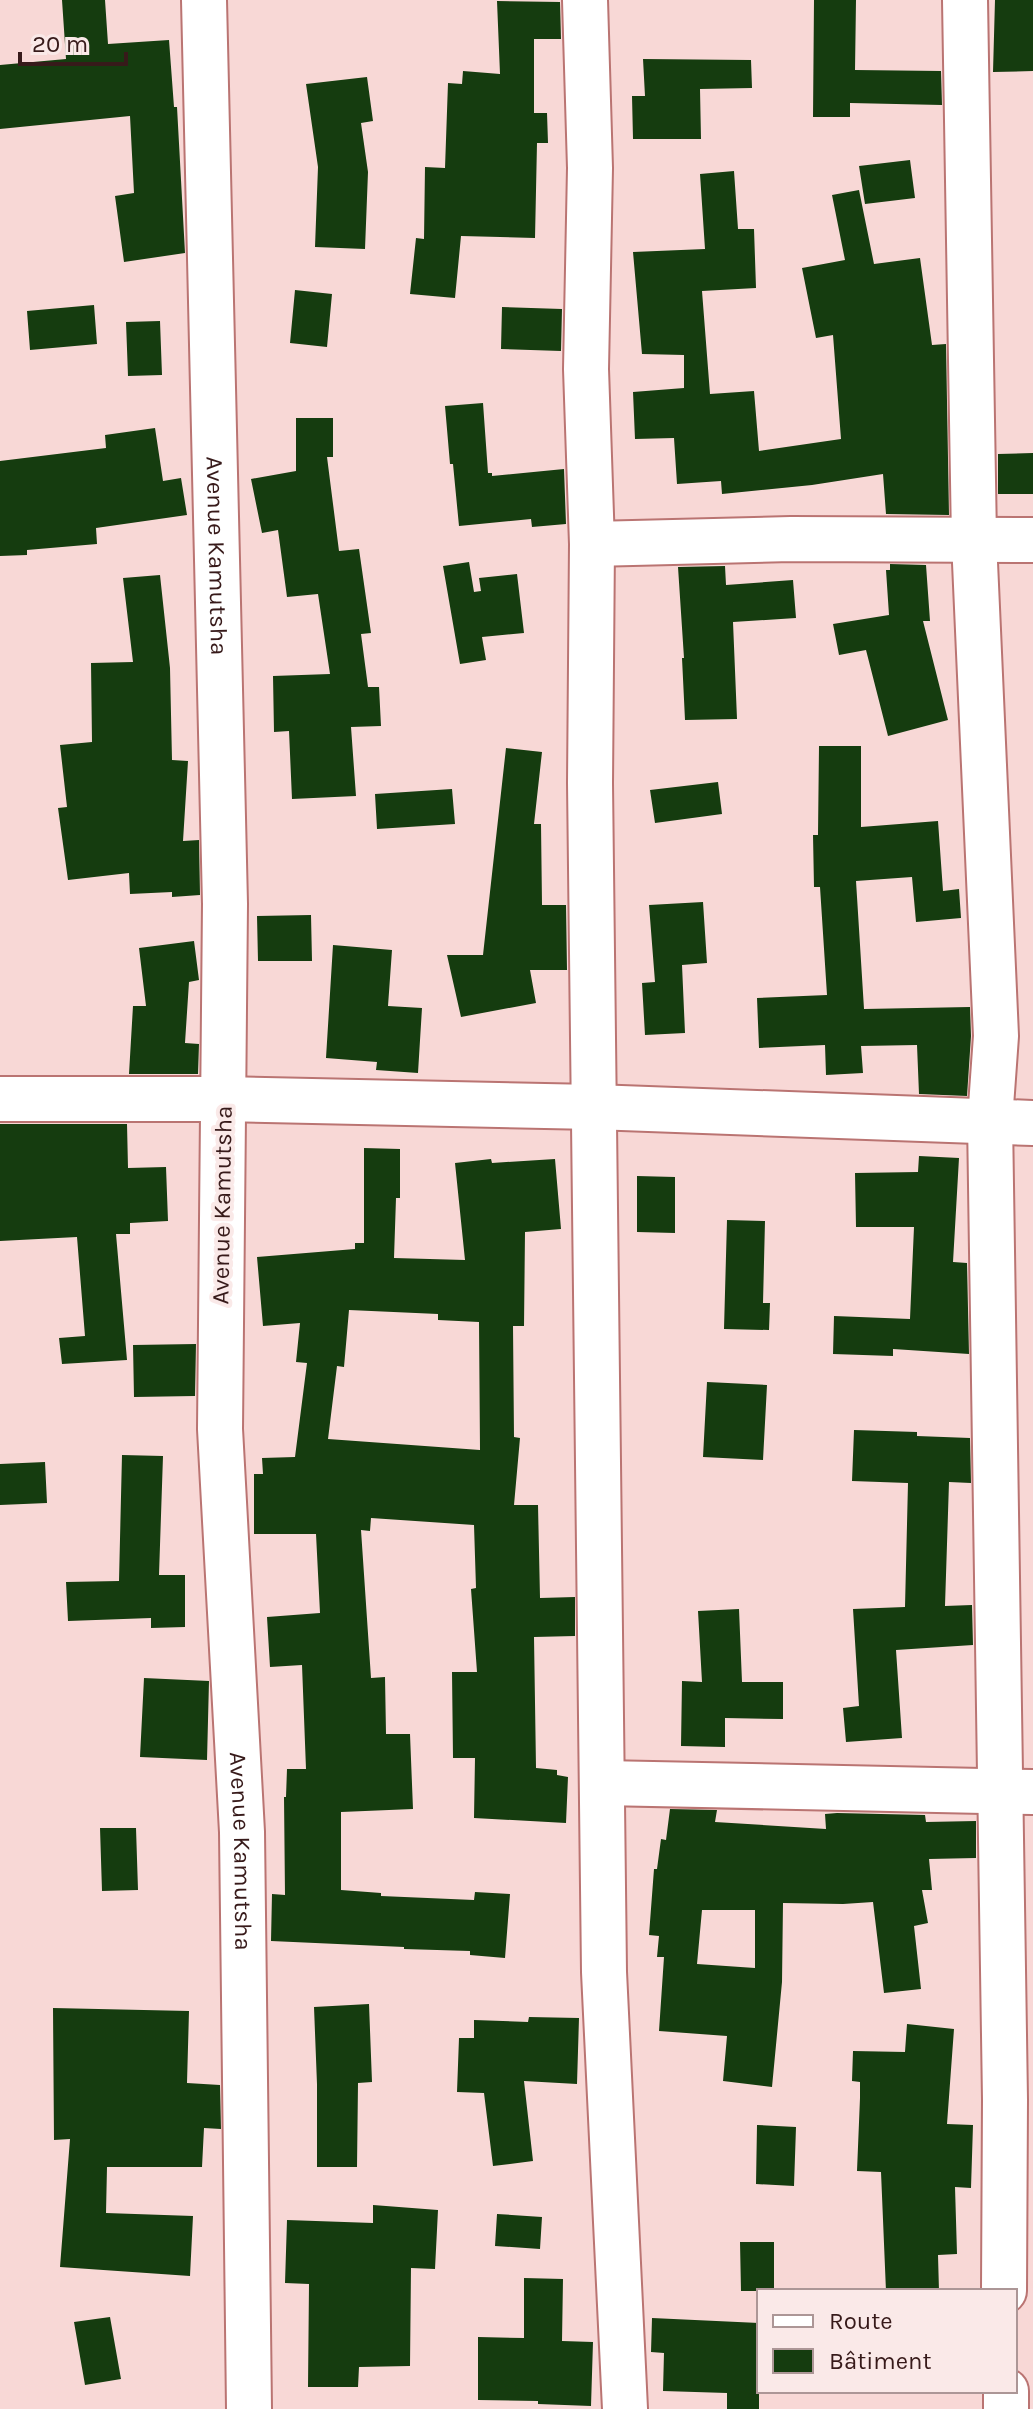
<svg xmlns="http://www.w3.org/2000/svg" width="1033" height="2409" font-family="Karla,sans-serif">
<rect width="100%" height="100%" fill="#f8d8d6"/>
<path fill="#153c0f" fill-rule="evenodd" d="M 62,0 L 105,0 L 108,44 L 169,40 L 174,107 L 177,107 L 185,253 L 124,262 L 115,196 L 134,193 L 130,116 L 0,129 L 0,65 L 66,59 Z
M 814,0 L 856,0 L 855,70 L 941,71 L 942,105 L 850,103 L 850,117 L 813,117 Z
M 995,0 L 1033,0 L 1033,71 L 993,72 Z
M 497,1 L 560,2 L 561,39 L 534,39 L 534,113 L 547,113 L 548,143 L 537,143 L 535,238 L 461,236 L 455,298 L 410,294 L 416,238 L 424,239 L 425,167 L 445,168 L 448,83 L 462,84 L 463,71 L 500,74 Z
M 643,59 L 751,60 L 752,88 L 700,89 L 701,139 L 633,139 L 632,96 L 645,96 Z
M 367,77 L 373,121 L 361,123 L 368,172 L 365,249 L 315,247 L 318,167 L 306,84 Z
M 910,160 L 915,198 L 865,204 L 859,166 Z
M 734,171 L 738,229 L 754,229 L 756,288 L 702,291 L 710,394 L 754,391 L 759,451 L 841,439 L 833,335 L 816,338 L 802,268 L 845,260 L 832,195 L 859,190 L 874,264 L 920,258 L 932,345 L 946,344 L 949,515 L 886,514 L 883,474 L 812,485 L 722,494 L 721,481 L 677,484 L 674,438 L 635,439 L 633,392 L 684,388 L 684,355 L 642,354 L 633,252 L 705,249 L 700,174 Z
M 295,290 L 332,294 L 327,347 L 290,343 Z
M 94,305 L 97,344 L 30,350 L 27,311 Z
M 502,307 L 562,309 L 561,351 L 501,349 Z
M 160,321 L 162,375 L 128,376 L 126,322 Z
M 483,403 L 488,473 L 492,473 L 492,476 L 564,469 L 566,524 L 532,527 L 531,519 L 459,526 L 453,464 L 450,464 L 445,406 Z
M 296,418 L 333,418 L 333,457 L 327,457 L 339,551 L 359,549 L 371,633 L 361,634 L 368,687 L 379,687 L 381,726 L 351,727 L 356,796 L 292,799 L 289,731 L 274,732 L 273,676 L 330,674 L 318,594 L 287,597 L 278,530 L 262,533 L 251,479 L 296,471 Z
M 155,428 L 163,481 L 181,478 L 187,515 L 96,528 L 97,544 L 27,550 L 27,555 L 0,556 L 0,461 L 106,448 L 105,435 Z
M 1033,453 L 1033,494 L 998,494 L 998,454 Z
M 469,562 L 474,592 L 481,591 L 479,578 L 517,574 L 524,633 L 482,637 L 486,660 L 460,664 L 443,566 Z
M 890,564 L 926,565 L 930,621 L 923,621 L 948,720 L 888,736 L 866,650 L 839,655 L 833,624 L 889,615 L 886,570 L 890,570 Z
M 725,566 L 726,585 L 793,580 L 796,618 L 733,622 L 737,719 L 685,720 L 682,658 L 684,658 L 678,567 Z
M 160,575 L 170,668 L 172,760 L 188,761 L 183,841 L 199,840 L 200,895 L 172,897 L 172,892 L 130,894 L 129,873 L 68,880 L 58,808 L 67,807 L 60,745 L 92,742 L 91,663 L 133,662 L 123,578 Z
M 819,746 L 861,746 L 861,827 L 938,821 L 943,891 L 959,889 L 961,918 L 916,922 L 912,877 L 856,881 L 864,1009 L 970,1007 L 971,1036 L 967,1096 L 919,1094 L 917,1045 L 861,1046 L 863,1073 L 826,1075 L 825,1045 L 759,1048 L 757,998 L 827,995 L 820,887 L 814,887 L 813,835 L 818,835 Z
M 506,748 L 542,752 L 534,824 L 541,824 L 542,905 L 566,905 L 567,970 L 530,970 L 536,1003 L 461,1017 L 447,955 L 483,955 Z
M 718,782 L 722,814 L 655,823 L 650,790 Z
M 452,789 L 455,824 L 377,829 L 375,794 Z
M 703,902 L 707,963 L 682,965 L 685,1033 L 645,1035 L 642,983 L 655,982 L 649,905 Z
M 311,915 L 312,961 L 258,961 L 257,916 Z
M 194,941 L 199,980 L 189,982 L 185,1043 L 199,1044 L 198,1074 L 129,1074 L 133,1006 L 146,1006 L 139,948 Z
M 333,945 L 392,950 L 388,1006 L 422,1008 L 418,1073 L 376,1070 L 377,1062 L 326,1058 Z
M 0,1124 L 127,1124 L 128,1168 L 166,1167 L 168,1221 L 130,1223 L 130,1234 L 116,1234 L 127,1360 L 62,1364 L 59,1338 L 85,1336 L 77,1237 L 0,1241 Z
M 364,1148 L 400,1149 L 400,1198 L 396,1198 L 394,1258 L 465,1260 L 455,1163 L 491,1159 L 492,1163 L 555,1159 L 561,1229 L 525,1232 L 524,1326 L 513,1326 L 514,1437 L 520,1438 L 514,1505 L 538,1505 L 540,1598 L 575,1597 L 575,1636 L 534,1637 L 536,1768 L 557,1770 L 557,1775 L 568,1777 L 566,1823 L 474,1818 L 475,1758 L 453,1758 L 452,1672 L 477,1672 L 471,1589 L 476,1588 L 474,1525 L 371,1518 L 370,1531 L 361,1530 L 371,1678 L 385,1677 L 386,1734 L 410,1734 L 413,1809 L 341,1812 L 341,1890 L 381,1893 L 381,1896 L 474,1900 L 475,1892 L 510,1894 L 505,1958 L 470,1955 L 470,1951 L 404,1949 L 404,1947 L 271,1941 L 272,1894 L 285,1895 L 284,1797 L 286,1797 L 287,1769 L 306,1769 L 302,1665 L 270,1667 L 267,1617 L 320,1613 L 316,1534 L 254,1534 L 254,1474 L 263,1474 L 262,1458 L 295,1457 L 307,1363 L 296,1362 L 300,1323 L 263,1326 L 257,1257 L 355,1249 L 355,1243 L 364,1243 ZM 349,1310 L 438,1314 L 438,1320 L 479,1322 L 480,1450 L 328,1439 L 337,1366 L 344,1367 Z
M 919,1156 L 959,1158 L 953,1262 L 967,1263 L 969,1354 L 893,1349 L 893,1356 L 833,1354 L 834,1316 L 910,1319 L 914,1227 L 856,1227 L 855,1173 L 918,1172 Z
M 637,1176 L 675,1177 L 675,1233 L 637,1232 Z
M 727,1220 L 765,1221 L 763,1303 L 770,1303 L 769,1330 L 724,1329 Z
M 196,1344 L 195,1396 L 134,1397 L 133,1345 Z
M 707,1382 L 767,1385 L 763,1460 L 703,1457 Z
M 854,1430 L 917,1432 L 917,1436 L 970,1438 L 971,1483 L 949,1482 L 945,1606 L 972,1605 L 973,1645 L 896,1650 L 902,1738 L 846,1742 L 843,1708 L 859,1706 L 853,1609 L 905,1607 L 908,1483 L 852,1481 Z
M 122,1455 L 163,1456 L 159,1575 L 185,1575 L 185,1627 L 151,1628 L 151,1618 L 68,1621 L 66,1582 L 119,1581 Z
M 45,1462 L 47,1503 L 0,1505 L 0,1464 Z
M 739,1609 L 742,1682 L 783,1682 L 783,1719 L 725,1718 L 725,1747 L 681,1746 L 682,1681 L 702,1682 L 698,1611 Z
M 144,1678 L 209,1681 L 207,1760 L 140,1757 Z
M 670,1809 L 717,1810 L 715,1822 L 826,1829 L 825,1814 L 837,1813 L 925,1815 L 926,1822 L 976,1821 L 976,1858 L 929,1859 L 932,1890 L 922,1890 L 928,1923 L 914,1926 L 921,1989 L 884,1993 L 873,1902 L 843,1904 L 783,1903 L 782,1982 L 772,2087 L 723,2081 L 727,2036 L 659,2031 L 664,1957 L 657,1957 L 659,1936 L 649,1935 L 654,1869 L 657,1869 L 661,1839 L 666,1840 ZM 702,1910 L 755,1910 L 755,1968 L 697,1964 Z
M 100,1828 L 136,1828 L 138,1890 L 102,1891 Z
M 369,2004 L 372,2082 L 358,2083 L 357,2167 L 317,2167 L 317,2084 L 314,2007 Z
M 53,2008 L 189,2011 L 187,2083 L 220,2085 L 221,2129 L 204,2128 L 202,2167 L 107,2167 L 106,2213 L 193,2216 L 190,2276 L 60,2267 L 70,2139 L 54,2140 Z
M 529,2017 L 579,2018 L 577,2084 L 524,2081 L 533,2161 L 493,2166 L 484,2093 L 457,2092 L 459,2038 L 474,2038 L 474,2020 L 528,2022 Z
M 907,2024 L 954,2029 L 947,2124 L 973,2125 L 971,2188 L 955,2187 L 957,2254 L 938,2255 L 939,2291 L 886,2291 L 881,2172 L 857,2171 L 860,2098 L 860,2082 L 852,2081 L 853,2051 L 905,2052 Z
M 757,2125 L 796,2127 L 794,2186 L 756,2184 Z
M 373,2205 L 438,2210 L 435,2269 L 411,2268 L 410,2366 L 359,2367 L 358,2387 L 308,2387 L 309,2284 L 285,2283 L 287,2220 L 373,2223 Z
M 497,2214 L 542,2217 L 540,2249 L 495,2246 Z
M 740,2242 L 774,2242 L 774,2291 L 741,2291 Z
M 524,2278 L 563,2279 L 562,2341 L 593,2342 L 591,2406 L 538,2404 L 538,2401 L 478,2400 L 478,2337 L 524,2338 Z
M 110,2317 L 121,2379 L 85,2385 L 74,2322 Z
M 652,2318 L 759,2323 L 759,2409 L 727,2409 L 727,2393 L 663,2391 L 664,2353 L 651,2352 Z"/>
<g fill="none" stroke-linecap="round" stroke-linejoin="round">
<defs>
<g id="minor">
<path id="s1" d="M 204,0 L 225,904 L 220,1429 L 242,1832 L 249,2409"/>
<path d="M 585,0 L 590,168 L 586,369 L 592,544 L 590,783 L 604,1972 L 625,2409"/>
<path d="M 965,0 L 974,540 L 996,1036 L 990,1120 L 1005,2100 L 1004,2291"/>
<path d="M 592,544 L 791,539 L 1033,540"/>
<path d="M 0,1099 L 223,1099 L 594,1107 L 1033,1123"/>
<path d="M 603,1783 L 1033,1792"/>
<path d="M 1006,2391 L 1006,2409"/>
</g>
</defs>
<use href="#minor" stroke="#ba7472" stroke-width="48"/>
<use href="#minor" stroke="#fff" stroke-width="44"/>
</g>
<g text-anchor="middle" stroke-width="8" stroke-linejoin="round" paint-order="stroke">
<g font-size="24" fill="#371a1a" stroke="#fae9e8">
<text dy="8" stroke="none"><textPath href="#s1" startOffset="556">Avenue Kamutsha</textPath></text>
<text transform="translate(222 1205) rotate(-89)" y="8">Avenue Kamutsha</text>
<text dy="8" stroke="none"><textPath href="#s1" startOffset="1852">Avenue Kamutsha</textPath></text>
</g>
</g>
<rect x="757" y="2289" width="260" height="104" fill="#fae9e8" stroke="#ac9696" stroke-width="2"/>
<rect x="773" y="2315" width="40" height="12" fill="#ffffff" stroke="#ac9696" stroke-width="2"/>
<text x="829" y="2329" font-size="24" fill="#371a1a">Route</text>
<rect x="773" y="2349" width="40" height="24" fill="#153c0f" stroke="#ac9696" stroke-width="2"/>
<text x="829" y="2369" font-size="24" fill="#371a1a">Bâtiment</text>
<path d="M20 52v12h106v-12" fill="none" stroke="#371a1a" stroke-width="4"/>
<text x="32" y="52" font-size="24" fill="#371a1a" stroke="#fae9e8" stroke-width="6" paint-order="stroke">20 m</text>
</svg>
